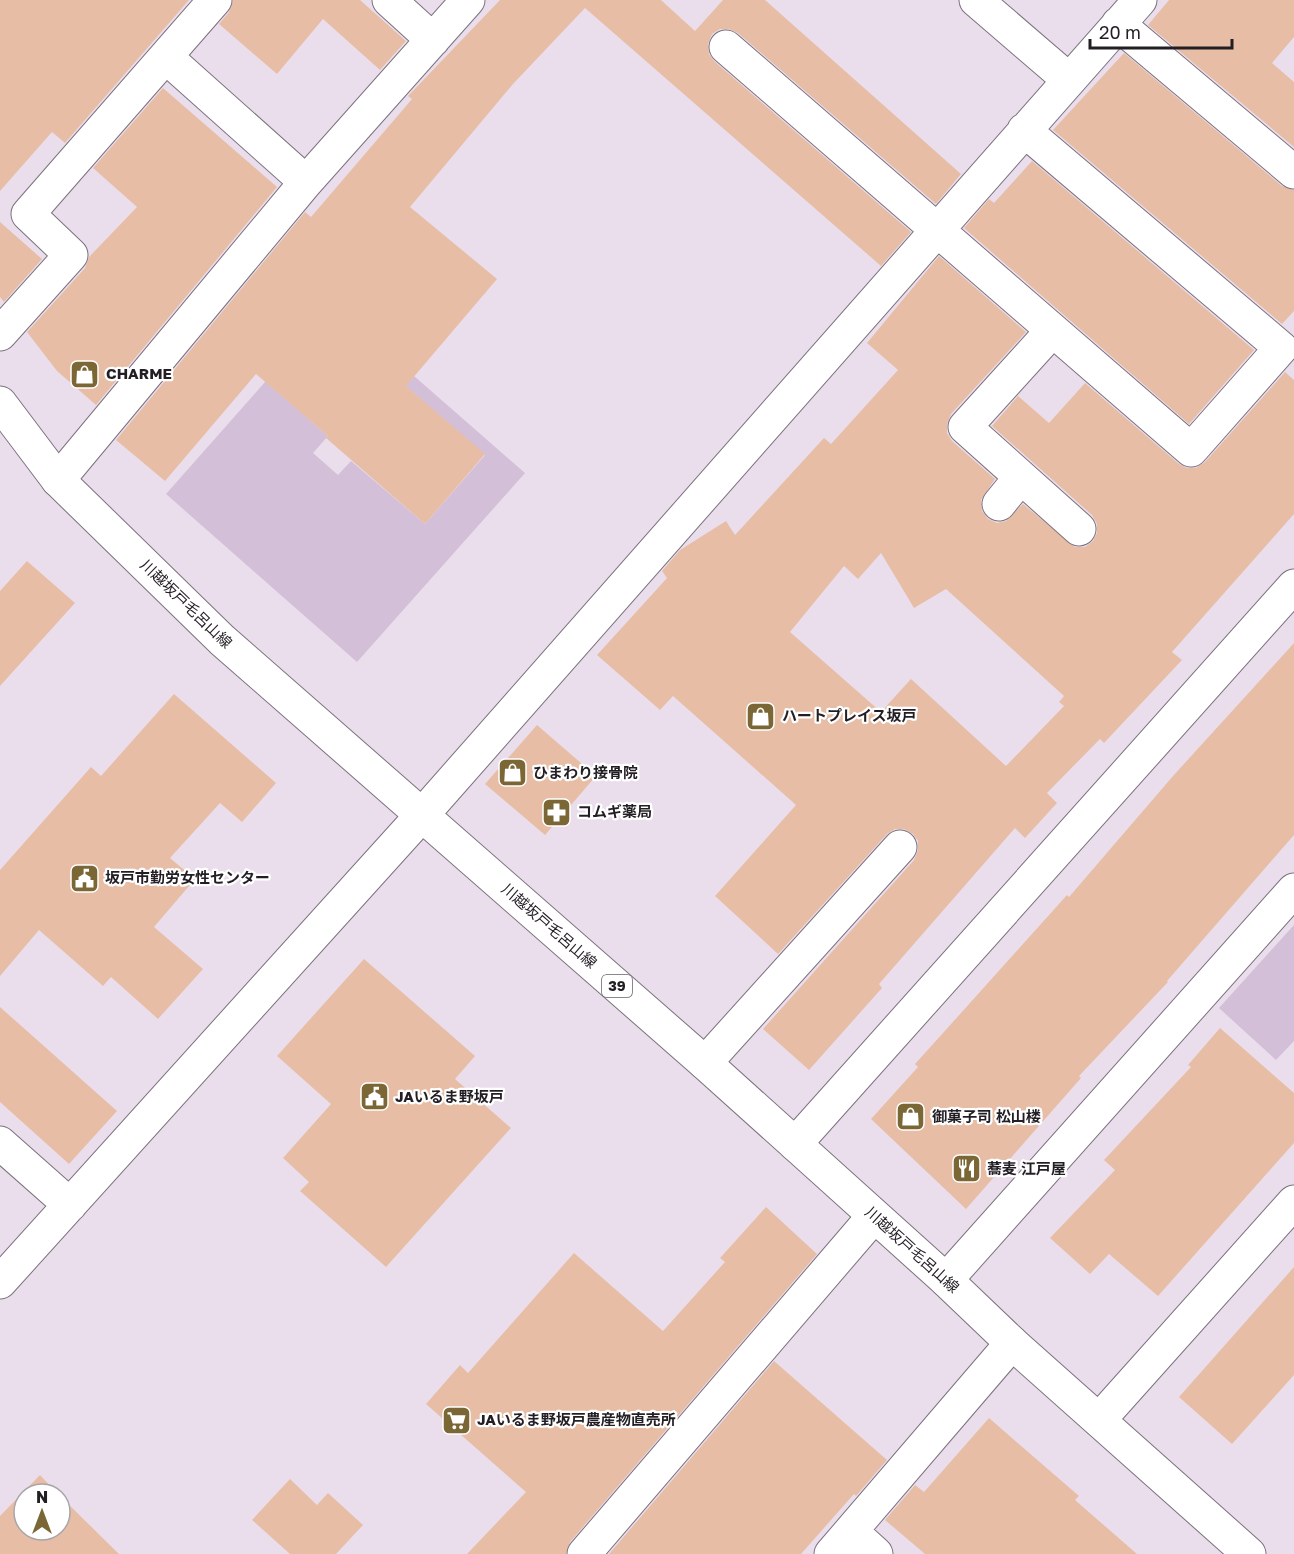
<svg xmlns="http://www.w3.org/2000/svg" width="1294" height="1554" font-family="'Golos Text','Noto Sans JP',sans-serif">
<rect width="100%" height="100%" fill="#eadeed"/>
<path fill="#d3bfd7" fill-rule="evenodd" d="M 333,305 L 525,473 L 357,662 L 166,494 ZM 331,321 L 485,455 L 425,524 L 351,461 L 338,475 L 313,453 L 328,436 L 272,387 Z
M 1294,925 L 1294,1041 L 1276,1060 L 1219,1008 Z"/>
<path fill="#e7bea5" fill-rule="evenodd" d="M 0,0 L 189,0 L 65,143 L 52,132 L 0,191 Z
M 233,0 L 360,0 L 406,41 L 380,70 L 323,19 L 277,74 L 219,24 L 229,12 Z
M 500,0 L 661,0 L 695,31 L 723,0 L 765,0 L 961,174 L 936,204 L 738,33 L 729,29 L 720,29 L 712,34 L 708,44 L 709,54 L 714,61 L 911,232 L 881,266 L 585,8 L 513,84 L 410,207 L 497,279 L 406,386 L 485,454 L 425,524 L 326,438 L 328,436 L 256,374 L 165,481 L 116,440 L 305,212 L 311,217 L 412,99 L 408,96 Z
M 1169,0 L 1294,0 L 1294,37 L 1272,63 L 1294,82 L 1294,147 L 1148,25 Z
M 1124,53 L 1282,186 L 1294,190 L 1294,311 L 1282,324 L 1053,130 Z
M 163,88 L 277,187 L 96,405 L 57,371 L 27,332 L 85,268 L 89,257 L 137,207 L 93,168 Z
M 1032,161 L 1254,350 L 1189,424 L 964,228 L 989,199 L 994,203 Z
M 0,222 L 42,259 L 4,302 L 0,297 Z
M 939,256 L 1026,332 L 951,414 L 947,424 L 947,433 L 952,441 L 995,479 L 981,500 L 982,511 L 988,519 L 997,523 L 1006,521 L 1023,504 L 1075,547 L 1085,547 L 1093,541 L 1097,533 L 1097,524 L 1092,515 L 992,426 L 1018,396 L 1049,423 L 1085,383 L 1179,464 L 1187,468 L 1196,468 L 1205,462 L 1285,372 L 1294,380 L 1294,514 L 1172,652 L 1182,660 L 1104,743 L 1100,739 L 1047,793 L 1057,803 L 1025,838 L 1015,828 L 879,984 L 882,988 L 809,1070 L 763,1029 L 914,860 L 918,850 L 918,841 L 913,834 L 904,829 L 895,829 L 887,834 L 778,954 L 715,896 L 796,805 L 673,696 L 660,710 L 597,655 L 667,578 L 662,571 L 680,550 L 726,521 L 735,535 L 824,438 L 831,444 L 898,370 L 867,343 ZM 881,553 L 914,608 L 946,589 L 1064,696 L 1059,702 L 1064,706 L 1006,766 L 911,679 L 881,712 L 790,632 L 844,566 L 858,579 Z
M 27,561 L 75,603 L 0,686 L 0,591 Z
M 1294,643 L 1294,835 L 1167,981 L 1168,982 L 1079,1076 L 1081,1078 L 966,1209 L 871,1119 L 918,1067 L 915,1064 L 943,1033 L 1067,895 L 1069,897 L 1173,776 Z
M 174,694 L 276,783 L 242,822 L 220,803 L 170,858 L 195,879 L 154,927 L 203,969 L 158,1019 L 111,977 L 103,986 L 39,930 L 0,976 L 0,870 L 91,767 L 101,776 Z
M 537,725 L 596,776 L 545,835 L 485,784 Z
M 364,959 L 475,1056 L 455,1079 L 511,1128 L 386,1267 L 300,1191 L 309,1182 L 283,1158 L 331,1104 L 277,1056 Z
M 0,1007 L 117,1111 L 69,1164 L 0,1102 Z
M 1220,1028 L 1294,1093 L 1294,1143 L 1158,1296 L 1109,1254 L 1090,1274 L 1050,1238 L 1115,1170 L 1104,1160 L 1191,1067 L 1188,1065 Z
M 766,1207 L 817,1254 L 570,1542 L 566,1554 L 467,1554 L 526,1492 L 426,1404 L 460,1365 L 468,1373 L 574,1253 L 663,1331 L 725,1262 L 720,1258 Z
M 1294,1267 L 1294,1375 L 1232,1444 L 1179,1397 Z
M 774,1361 L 887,1460 L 856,1496 L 854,1494 L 801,1554 L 609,1554 Z
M 989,1418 L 1079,1496 L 1075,1500 L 1137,1554 L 925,1554 L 885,1520 L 915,1485 L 924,1492 Z
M 40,1475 L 58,1494 L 24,1494 L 24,1530 L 60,1530 L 60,1496 L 119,1554 L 0,1554 L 0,1516 Z
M 290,1479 L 317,1505 L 328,1493 L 363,1525 L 336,1554 L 290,1554 L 252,1520 Z"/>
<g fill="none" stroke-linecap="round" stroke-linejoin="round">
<defs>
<path id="minor" d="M 389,0 L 433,40
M 976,0 L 1069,80
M 1118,24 L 1294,172
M 726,47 L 1191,450 L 1281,348 L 1024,130
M 166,57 L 306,182
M 1052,331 L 965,427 L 1079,529
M 0,334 L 71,255 L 28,214 L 215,0
M 58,480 L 306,182 L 468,0
M 999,504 L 1021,477
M 705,1063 L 900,847
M 0,1143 L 70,1205
M 795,1144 L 1294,586
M 946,1280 L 1294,890
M 0,1282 L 422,815 L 1140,0
M 1099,1420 L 1294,1202
M 851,1531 L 876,1554
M 584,1554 L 874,1216
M 831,1554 L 1012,1343"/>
<path id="primary" d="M 0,403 L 58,480 L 222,640 L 705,1063 L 946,1280 L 1012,1343 L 1249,1554"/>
</defs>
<use href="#minor" stroke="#7c717e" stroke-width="35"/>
<use href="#primary" stroke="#7c717e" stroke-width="35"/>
<use href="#minor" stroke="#fff" stroke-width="33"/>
<use href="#primary" stroke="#fff" stroke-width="33"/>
</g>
<defs>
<symbol id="shop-square" viewBox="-11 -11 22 22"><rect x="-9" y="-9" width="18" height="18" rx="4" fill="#7a6735" stroke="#fff"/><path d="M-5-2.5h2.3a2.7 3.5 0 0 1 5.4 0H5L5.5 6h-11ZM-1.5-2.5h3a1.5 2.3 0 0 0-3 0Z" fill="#fff"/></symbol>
<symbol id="pharmacy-square" viewBox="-11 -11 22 22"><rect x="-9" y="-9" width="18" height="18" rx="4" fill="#7a6735" stroke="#fff"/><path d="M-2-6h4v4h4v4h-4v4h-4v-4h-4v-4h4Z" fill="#fff"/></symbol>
<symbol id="civic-square" viewBox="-11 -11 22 22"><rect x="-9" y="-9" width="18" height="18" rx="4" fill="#7a6735" stroke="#fff"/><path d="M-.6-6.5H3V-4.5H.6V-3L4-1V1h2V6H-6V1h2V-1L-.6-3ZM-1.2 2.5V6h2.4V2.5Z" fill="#fff"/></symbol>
<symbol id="restaurant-square" viewBox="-11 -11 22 22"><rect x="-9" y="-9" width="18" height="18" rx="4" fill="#7a6735" stroke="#fff"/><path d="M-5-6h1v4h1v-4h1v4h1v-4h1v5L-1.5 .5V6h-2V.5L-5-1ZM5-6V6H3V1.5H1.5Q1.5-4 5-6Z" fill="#fff"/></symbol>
<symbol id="supermarket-square" viewBox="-11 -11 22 22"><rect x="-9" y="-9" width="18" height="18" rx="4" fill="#7a6735" stroke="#fff"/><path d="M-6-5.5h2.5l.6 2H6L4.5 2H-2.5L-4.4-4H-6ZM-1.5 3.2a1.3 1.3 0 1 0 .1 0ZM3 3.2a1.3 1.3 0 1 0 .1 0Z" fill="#fff"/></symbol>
</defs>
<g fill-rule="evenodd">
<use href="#shop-square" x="68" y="358" width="33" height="33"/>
<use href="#shop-square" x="744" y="700" width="33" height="33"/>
<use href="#shop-square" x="496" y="756" width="33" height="33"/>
<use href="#pharmacy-square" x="540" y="796" width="33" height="33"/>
<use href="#civic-square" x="68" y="862" width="33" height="33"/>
<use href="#civic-square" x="358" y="1080" width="33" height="33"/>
<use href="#shop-square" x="894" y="1100" width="33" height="33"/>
<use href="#restaurant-square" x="950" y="1152" width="33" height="33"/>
<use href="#supermarket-square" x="440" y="1404" width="33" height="33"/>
</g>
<g text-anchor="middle" stroke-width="4.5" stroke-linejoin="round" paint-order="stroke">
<rect fill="#fff" stroke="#656266" stroke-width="1.5" x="602" y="975" width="30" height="22" rx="4.5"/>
<g font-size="14" font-weight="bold" fill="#231e24">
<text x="617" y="991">39</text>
</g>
<g font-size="15" font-weight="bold" fill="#231e24" stroke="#fff" text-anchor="start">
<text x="106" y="379">CHARME</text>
<text x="782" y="721">ハートプレイス坂戸</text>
<text x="533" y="778">ひまわり接骨院</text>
<text x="577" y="817">コムギ薬局</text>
<text x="105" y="883">坂戸市勤労女性センター</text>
<text x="395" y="1102">JAいるま野坂戸</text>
<text x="932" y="1122">御菓子司 松山楼</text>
<text x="987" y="1174">蕎麦 江戸屋</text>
<text x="477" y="1425">JAいるま野坂戸農産物直売所</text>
</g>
<g font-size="15" fill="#231e24" stroke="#fff">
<text transform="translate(186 604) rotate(44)" y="5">川越坂戸毛呂山線</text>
<text transform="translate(549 926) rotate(41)" y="5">川越坂戸毛呂山線</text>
<text transform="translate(912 1250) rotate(42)" y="5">川越坂戸毛呂山線</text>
</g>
</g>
<g transform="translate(42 1512)"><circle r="28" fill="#ffffff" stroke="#a7a5a7" stroke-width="1.5"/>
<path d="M0-4.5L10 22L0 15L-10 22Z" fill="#7a6735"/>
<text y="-9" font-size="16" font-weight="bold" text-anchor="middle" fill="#231e24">N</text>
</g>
<path d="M1090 39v9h142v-9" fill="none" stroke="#231e24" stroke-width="3"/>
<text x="1099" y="39" font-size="18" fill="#231e24" stroke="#ffffff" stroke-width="4.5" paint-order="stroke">20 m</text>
</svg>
